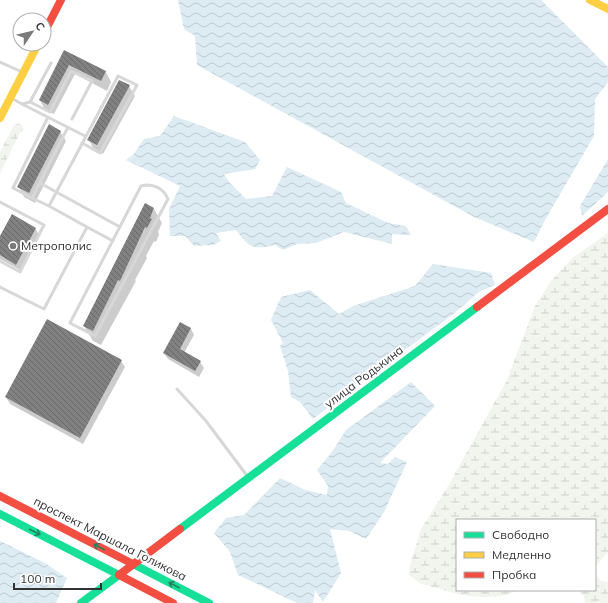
<svg xmlns="http://www.w3.org/2000/svg" width="608" height="603" font-family="Mulish,sans-serif">
<defs>
<pattern id="wetland-marsh" width="20" height="14" patternUnits="userSpaceOnUse"><rect width="20" height="14" fill="#f1f5ed"/><path d="M1 5h8M5 5V1M11 12h8M15 12V8" fill="none" stroke="#cfd2cc"/></pattern>
<pattern id="water-waves" width="16" height="10" patternUnits="userSpaceOnUse"><rect width="16" height="10" fill="#ddebf3"/><path d="M0 5q4-4 8 0t8 0" fill="none" stroke="#becad1"/></pattern>
<pattern id="building-back-hatch" width="6" height="6" patternUnits="userSpaceOnUse"><rect width="6" height="6" fill="#818181"/><path d="M-1 5l2 2M0 0l6 6M5-1l2 2" fill="none" stroke="#6a6a6a"/></pattern>
</defs>
<rect width="100%" height="100%" fill="#fff"/>
<path fill="url(#wetland-marsh)" d="M 20,123 L 24,129 L 20,133 L 0,173 L 0,152 L 14,125 Z
M 608,233 L 608,552 L 596,566 L 596,575 L 601,581 L 608,582 L 608,603 L 585,603 L 584,596 L 578,590 L 595,590 L 595,520 L 457,520 L 457,590 L 519,590 L 502,596 L 483,597 L 462,595 L 421,584 L 409,575 L 410,565 L 421,529 L 448,486 L 507,380 L 535,306 L 552,280 L 571,259 Z"/>
<path fill="url(#water-waves)" d="M 178,0 L 541,0 L 608,67 L 608,82 L 595,99 L 594,136 L 545,220 L 534,242 L 474,217 L 197,65 L 195,36 L 184,29 Z
M 174,116 L 245,142 L 260,160 L 255,169 L 224,174 L 229,182 L 246,199 L 272,196 L 287,167 L 341,192 L 346,203 L 388,223 L 406,226 L 411,235 L 392,234 L 392,244 L 344,232 L 316,243 L 297,244 L 283,250 L 275,245 C 253,250 249,248 236,230 L 216,233 L 221,241 L 213,245 L 194,246 L 185,236 L 170,236 L 169,209 L 180,186 L 126,160 L 133,155 L 144,139 L 160,136 Z
M 608,159 L 608,192 L 582,216 L 580,206 Z
M 433,264 L 491,273 L 495,285 L 479,292 L 452,315 L 367,378 L 358,379 L 353,390 L 329,401 L 326,409 L 313,419 L 300,402 L 291,397 L 288,371 L 280,346 L 283,343 L 271,320 L 281,297 L 310,290 L 339,314 L 353,306 L 415,286 Z
M 411,382 L 435,406 L 380,463 L 388,464 L 395,457 L 407,462 L 384,512 L 366,539 L 349,531 L 330,529 L 341,573 L 323,602 L 315,590 L 313,603 L 297,603 L 238,575 L 230,552 L 214,533 L 226,518 L 244,515 L 280,478 L 305,490 L 327,495 L 328,486 L 317,470 L 332,452 L 346,430 Z
M 0,541 L 45,563 L 67,578 L 56,603 L 0,603 Z"/>
<path fill="#0003" d="M 65,51 L 106,72 L 111,82 L 107,91 L 75,74 L 54,114 L 45,110 L 40,100 Z
M 129,86 L 135,96 L 103,154 L 94,150 L 89,140 Z
M 60,131 L 66,141 L 35,203 L 24,197 L 19,187 Z
M 154,209 L 162,223 L 158,232 L 159,235 L 156,242 L 154,241 L 146,256 L 147,258 L 135,280 L 136,281 L 101,345 L 93,341 L 84,326 Z
M 35,228 L 39,235 L 20,270 L 0,259 L 0,238 Z
M 181,323 L 191,329 L 194,335 L 184,353 L 200,362 L 204,368 L 199,377 L 168,359 L 164,353 Z
M 121,361 L 125,367 L 83,444 L 10,404 L 6,397 Z"/>
<path fill="url(#building-back-hatch)" d="M 64,50 L 106,71 L 101,81 L 69,65 L 48,105 L 39,100 Z
M 119,80 L 130,85 L 97,145 L 87,140 Z
M 49,124 L 61,131 L 29,193 L 17,187 Z
M 145,203 L 154,208 L 150,218 L 152,219 L 147,228 L 145,227 L 120,281 L 118,280 L 93,331 L 83,326 Z
M 12,214 L 36,228 L 16,265 L 0,255 L 0,236 Z
M 47,319 L 122,360 L 80,438 L 5,397 Z
M 180,322 L 191,328 L 180,349 L 201,361 L 195,371 L 163,353 Z"/>
<g fill="none" stroke-linecap="round" stroke-linejoin="round">
<path stroke="#d7d7d7" stroke-width="3" d="M 0,62 L 22,72
M 11,98 L 22,104 L 30,102 L 50,112 L 71,71 L 92,81 L 72,119
M 30,102 L 51,63
M 22,104 L 85,136
M 48,117 L 13,188 L 32,198 L 68,127
M 40,183 L 120,227
M 146,185 C 156,185 164,190 168,199 L 95,336 L 70,323 L 141,186 Z
M 32,198 L 49,206 L 118,76 L 137,85 L 100,153 L 82,143
M 0,202 L 44,225 L 20,272 L 0,261
M 49,206 L 87,227
M 0,287 L 44,309 L 87,227 L 113,241
M 177,389 L 206,421 L 248,477"/>
<path stroke="#16e098" stroke-width="8" d="M 0,514 L 119,575 L 81,603
M 180,529 L 477,307
M 133,564 L 209,603"/>
<path stroke="#ffcf43" stroke-width="8" d="M 590,0 L 608,9
M 0,118 L 38,44"/>
<path stroke="#f24e42" stroke-width="8" d="M 44,33 L 61,0
M 477,307 L 608,209
M 0,496 L 133,564
M 173,603 L 119,575 L 180,529"/>
</g>
<defs><path id="oneway-shaft" d="M-6 0H5M1.5-3L5.5 0L1.5 3" fill="none" stroke-width="1.6" stroke-linecap="round" stroke-linejoin="round"/></defs>
<g stroke="#268160">
<use href="#oneway-shaft" transform="translate(35 532) rotate(27)"/>
<use href="#oneway-shaft" transform="translate(99 547) rotate(-153)"/>
<use href="#oneway-shaft" transform="translate(174 585) rotate(-153)"/>
</g>
<circle fill="#7a7a7a" stroke="#fff" stroke-width="1.5" cx="13" cy="246" r="4"/>
<g text-anchor="middle" stroke-width="4" stroke-linejoin="round" paint-order="stroke">
<g font-size="12" fill="#333" stroke="#fff" text-anchor="start">
<text x="21" y="250">Метрополис</text>
</g>
<g font-size="12" fill="#333" stroke="#fff">
<text transform="translate(364 377) rotate(-37)" y="4">улица Родькина</text>
<text transform="translate(110 539) rotate(27)" y="4">проспект Маршала Голикова</text>
</g>
</g>
<rect x="456" y="519" width="140" height="72" fill="#ffffff" stroke="#adadad"/>
<rect x="464" y="532" width="20" height="6" fill="#16e098" stroke="#adadad"/>
<text x="492" y="539" font-size="12" fill="#333333">Свободно</text>
<rect x="464" y="552" width="20" height="6" fill="#ffcf43" stroke="#adadad"/>
<text x="492" y="559" font-size="12" fill="#333333">Медленно</text>
<rect x="464" y="572" width="20" height="6" fill="#f24e42" stroke="#adadad"/>
<text x="492" y="579" font-size="12" fill="#333333">Пробка</text>
<g transform="translate(32 32) rotate(55)"><circle r="19" fill="#ffffff" stroke="#adadad"/>
<path d="M0-3L7 15L0 10L-7 15Z" fill="#7a7a7a"/>
<text y="-6" font-size="11" font-weight="bold" text-anchor="middle" fill="#333333">С</text>
</g>
<path d="M14 583v6h87v-6" fill="none" stroke="#333333" stroke-width="2"/>
<text x="20" y="583" font-size="12" fill="#333333" stroke="#ffffff" stroke-width="3" paint-order="stroke">100 m</text>
</svg>
